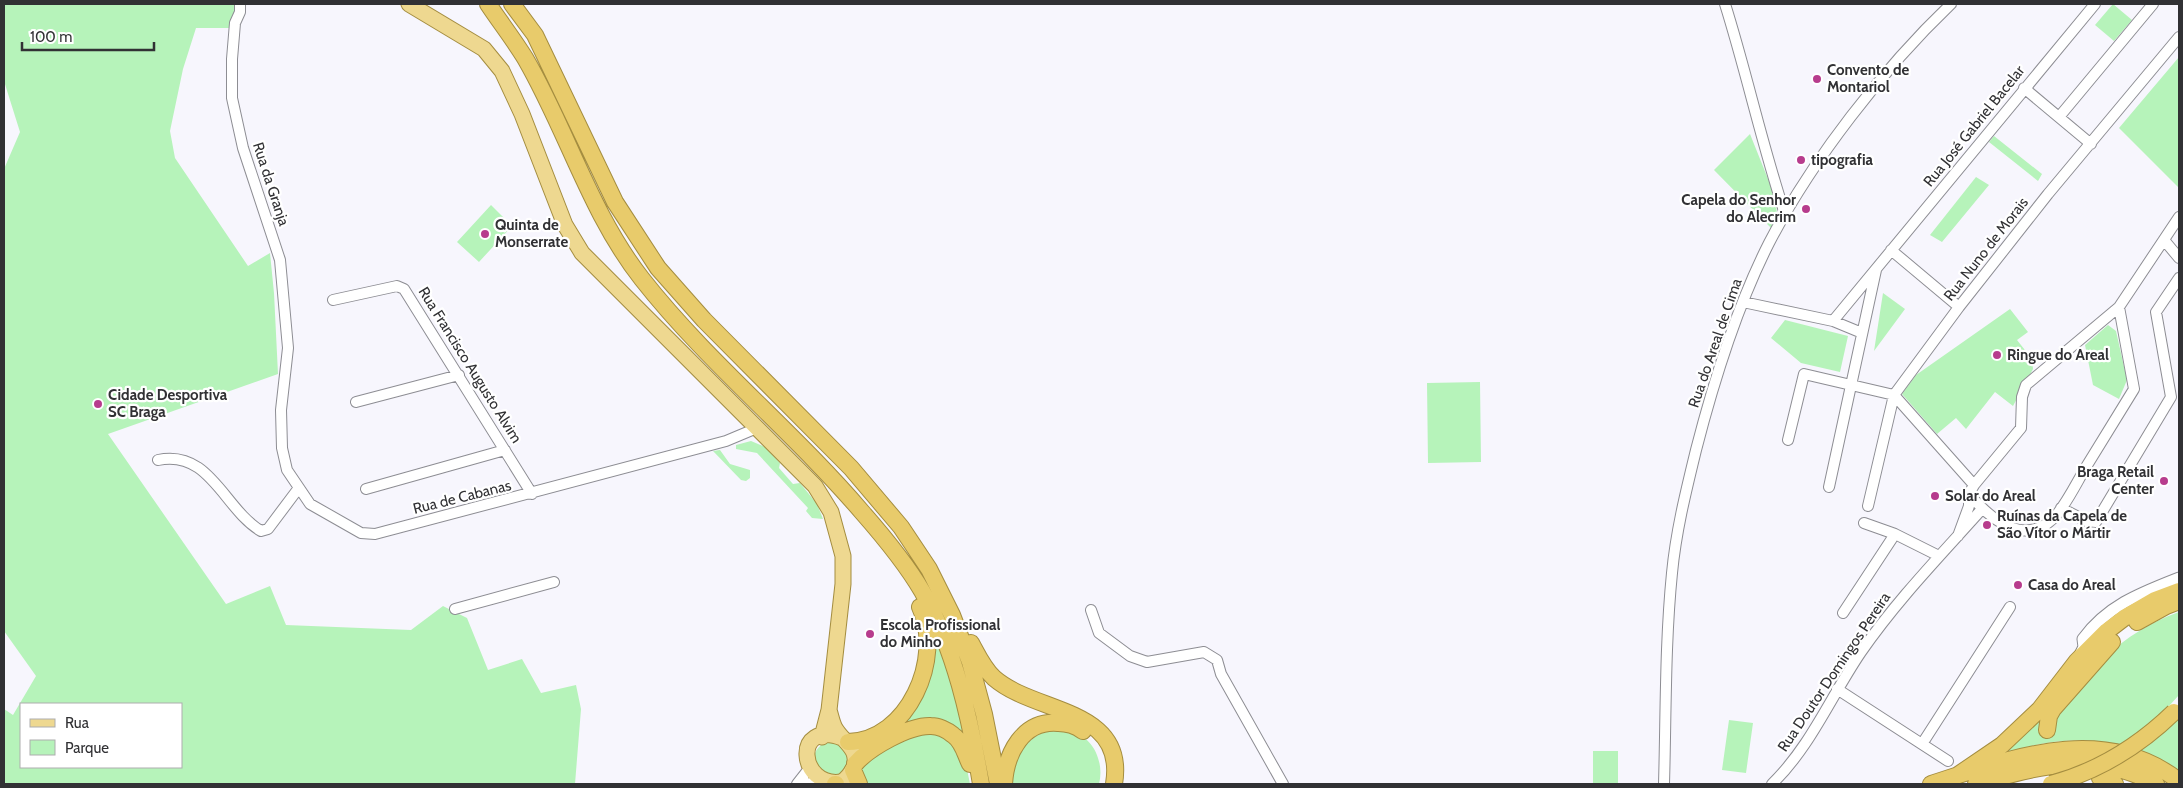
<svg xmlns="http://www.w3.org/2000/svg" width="2183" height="788" font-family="Cabin,sans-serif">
<rect width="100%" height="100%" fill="#f7f6fd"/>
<path fill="#b6f3ba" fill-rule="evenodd" d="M 4,4 L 238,4 L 232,28 L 196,28 L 183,69 L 170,131 L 175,158 L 248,266 L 270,253 L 274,293 L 278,374 L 108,434 L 226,604 L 270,586 L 286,625 L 411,630 L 443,606 L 467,618 L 488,670 L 522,659 L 541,693 L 576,685 L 581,709 L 575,784 L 4,784 L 4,709 L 13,715 L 36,676 L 4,631 L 4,169 L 20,132 L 4,81 ZM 21,704 L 181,704 L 181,767 L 21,767 Z
M 2113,4 L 2132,20 L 2114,41 L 2095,25 Z
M 2179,57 L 2179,188 L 2119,128 Z
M 1750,134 L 1774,194 L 1777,213 L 1771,228 L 1714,170 Z
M 1994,136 L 2042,174 L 2038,181 L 1989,142 Z
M 1976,177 L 1989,185 L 1942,242 L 1930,235 Z
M 491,205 L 512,226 L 479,262 L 457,242 Z
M 1883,293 L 1905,309 L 1874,351 Z
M 2010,309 L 2028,332 L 2017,340 L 2032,359 L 2033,369 L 2013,406 L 1995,392 L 1966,429 L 1956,418 L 1937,434 L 1902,394 L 1916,375 Z
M 1785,320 L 1848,336 L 1840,372 L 1801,363 L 1771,338 Z
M 2108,325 L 2116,331 L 2127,380 L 2119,399 L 2093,385 L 2085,345 Z
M 1480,382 L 1481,462 L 1428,463 L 1427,383 Z
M 751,441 L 765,447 L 780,463 L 779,468 L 793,484 L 800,483 L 817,504 L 823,519 L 812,518 L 806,511 L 808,508 L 757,453 L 736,449 L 736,445 Z
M 720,450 L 730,464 L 750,470 L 750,478 L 746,481 L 741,480 L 713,451 Z
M 2179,612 L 2179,695 L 2169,706 L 2179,717 L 2179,771 C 2168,766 2157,758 2145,753 C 2101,736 2055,737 2010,752 L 2008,748 L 2042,714 L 2053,722 L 2070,695 L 2106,662 L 2104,658 C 2127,637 2150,622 2179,612 Z
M 933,632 L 945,660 L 966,737 L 943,723 L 859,753 L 857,746 L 894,725 Z
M 1729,720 L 1753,723 L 1746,773 L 1722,770 Z
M 1047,730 C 1053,730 1060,729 1067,730 C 1092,734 1105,761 1099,784 L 1013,784 C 1012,757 1023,742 1047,730 Z
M 925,733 C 961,735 964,754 970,784 L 862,784 C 852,754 904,741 925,733 Z
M814 759a17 17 0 1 1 34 0a17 17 0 1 1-34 0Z
M 1593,751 L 1618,751 L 1618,784 L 1593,784 Z"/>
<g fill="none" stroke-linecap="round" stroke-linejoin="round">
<defs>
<path id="minor" d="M 240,4 L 240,12 L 235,23 L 232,59 L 232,98 L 243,148 L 280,260 L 288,348 L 281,410 L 282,448 L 287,470 L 310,504 L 361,533 L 375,534 L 726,441 L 757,428
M 1725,4 C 1747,74 1762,145 1785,214
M 2024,88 L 2091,144
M 2059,117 L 2153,4
M 2164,240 L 2179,258
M 1891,250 L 1959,307
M 333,300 L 397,286 L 404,289 L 532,494
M 1743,302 L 1833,321 L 2095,4
M 1833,321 L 1862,333
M 1894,395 L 1974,485
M 356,402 L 459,375
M 1788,440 L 1804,374 L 1894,395
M 158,460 C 210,449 224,509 261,531 L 268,529 L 298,489
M 1829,487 L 1876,270
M 366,489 L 505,450
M 1969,494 C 1992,521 2028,550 2058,513 C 2069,499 2077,482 2086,467 C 2102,441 2118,415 2134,389 L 2119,307
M 1868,506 L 1894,395 L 1959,307 L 2048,194 L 2179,37
M 2061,508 L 2086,521 L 2096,522 L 2171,397 L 2156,312 L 2179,278
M 1864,523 L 1895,534 L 1939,556
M 1958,536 L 1969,506 L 1969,494 L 1974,485 L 2021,428 L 2022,397 L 2026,385 L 2119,307 L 2179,217
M 455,609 L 554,582
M 1091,610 L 1099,633 L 1130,656 L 1147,662 L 1204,652 L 1217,660 L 1221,674 L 1283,784
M 1843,613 L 1895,534
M 1837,689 L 1948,761
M 1922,744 L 2010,607
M 797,784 L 808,770
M 803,784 L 820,782
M 1664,784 C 1666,714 1665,643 1672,573 C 1676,531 1686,491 1696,450 C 1714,380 1736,308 1769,243 C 1812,160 1884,68 1951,4
M 1772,784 C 1811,746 1831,696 1861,652 C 1897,600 1940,556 1982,509"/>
<path id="tertiary" d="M 2079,657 L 2084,647 L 2083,639 C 2108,605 2141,593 2179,578"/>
<path id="primary" d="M 409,4 L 484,49 L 502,71 L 522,114 L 565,225 L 582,253 L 815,486 L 831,512 L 843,556 L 843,584 L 829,710 L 822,737
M 829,710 C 831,716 832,723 835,728 C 843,742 860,749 854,767 C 851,773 847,779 841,782 C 799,788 792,719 842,738"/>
<path id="trunk" d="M 488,4 C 500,22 514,40 525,58 C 567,130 590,213 642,279 C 708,363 793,431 862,512 C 884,537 905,562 922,591 C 955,650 970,718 981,784
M 512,4 L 535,35 L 615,202 L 658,268 L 704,320 L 851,468 L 901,527 L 929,569 L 952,615 L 970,662 L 984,714 L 998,784
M 2137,622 L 2166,606 L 2179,601
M 971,643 C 978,656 984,669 994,678 C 1035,714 1127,707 1114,784
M 2047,730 L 2049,716 L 2053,709 L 2112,642
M 848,742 C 908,741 944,658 920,607
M 855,764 C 869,748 909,725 931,726 C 938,726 947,730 953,735 C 963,742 965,754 970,764
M 853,770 L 859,784
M 1955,777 L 2002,745 L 2040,709 L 2077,661 L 2107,631 L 2124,618 L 2155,600 L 2179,591
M 2100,778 L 2115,784
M 835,784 L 836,784
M 1004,784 C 1006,753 1023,720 1058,723 C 1068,723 1075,725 1083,731
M 1931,784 C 2012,758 2103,722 2179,781
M 1976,784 C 2039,766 2094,750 2156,784"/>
</defs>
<use href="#minor" stroke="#8d8d93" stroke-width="12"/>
<use href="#tertiary" stroke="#8d8d93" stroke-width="13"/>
<use href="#primary" stroke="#a48d40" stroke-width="17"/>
<use href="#trunk" stroke="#a48d40" stroke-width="18"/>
<use href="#minor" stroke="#fff" stroke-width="10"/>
<use href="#tertiary" stroke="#fff" stroke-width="11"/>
<use href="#primary" stroke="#eed890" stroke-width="15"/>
<use href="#trunk" stroke="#e8cb6b" stroke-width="16"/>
<defs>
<path id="trunk-bridge" d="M 2051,784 C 2099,771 2139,746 2174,712"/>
</defs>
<use href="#trunk-bridge" stroke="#a48d40" stroke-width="18" stroke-linecap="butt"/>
<use href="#trunk-bridge" stroke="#e8cb6b" stroke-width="16"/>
</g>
<g fill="#b73c8d" stroke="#fff" stroke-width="2">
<circle cx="1817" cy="79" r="5"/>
<circle cx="1801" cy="160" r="5"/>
<circle cx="1806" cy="209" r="5"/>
<circle cx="485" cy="234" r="5"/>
<circle cx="1997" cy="355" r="5"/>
<circle cx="98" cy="404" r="5"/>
<circle cx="2164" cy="481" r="5"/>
<circle cx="1935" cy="496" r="5"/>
<circle cx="1987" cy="525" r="5"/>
<circle cx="2018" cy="585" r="5"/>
<circle cx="870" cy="634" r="5"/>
</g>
<g text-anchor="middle" stroke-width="4.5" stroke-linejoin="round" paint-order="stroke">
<g font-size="15" font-weight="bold" fill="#313134" stroke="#fff" text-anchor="start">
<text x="1827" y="75">Convento de<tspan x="1827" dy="17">Montariol</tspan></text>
<text x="1811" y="165">tipografia</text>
<text x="1796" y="205" text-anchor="end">Capela do Senhor<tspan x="1796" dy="17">do Alecrim</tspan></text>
<text x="495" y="230">Quinta de<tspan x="495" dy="17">Monserrate</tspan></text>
<text x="2007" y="360">Ringue do Areal</text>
<text x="108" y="400">Cidade Desportiva<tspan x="108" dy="17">SC Braga</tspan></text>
<text x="2154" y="477" text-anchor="end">Braga Retail<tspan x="2154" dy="17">Center</tspan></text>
<text x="1945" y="501">Solar do Areal</text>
<text x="1997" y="521">Ruínas da Capela de<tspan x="1997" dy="17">São Vítor o Mártir</tspan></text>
<text x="2028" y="590">Casa do Areal</text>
<text x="880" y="630">Escola Profissional<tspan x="880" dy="17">do Minho</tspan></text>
</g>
<g font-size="15" fill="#313134" stroke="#fff">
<text transform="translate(1974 126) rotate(-51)" y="5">Rua José Gabriel Bacelar</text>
<text transform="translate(271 184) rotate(72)" y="5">Rua da Granja</text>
<text transform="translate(1986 249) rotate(-52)" y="5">Rua Nuno de Morais</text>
<text transform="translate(1715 343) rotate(-71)" y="5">Rua do Areal de Cima</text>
<text transform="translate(470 365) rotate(58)" y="5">Rua Francisco Augusto Alvim</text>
<text transform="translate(462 497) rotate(-14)" y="5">Rua de Cabanas</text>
<text transform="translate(1834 672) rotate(-56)" y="5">Rua Doutor Domingos Pereira</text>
</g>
</g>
<rect width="2183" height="788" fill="none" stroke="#313134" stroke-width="10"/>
<rect x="20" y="703" width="162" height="65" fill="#ffffff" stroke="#adadae"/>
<rect x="30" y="719" width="25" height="8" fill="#eed890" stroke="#adadae"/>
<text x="65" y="728" font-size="15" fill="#313134">Rua</text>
<rect x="30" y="740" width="25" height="15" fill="#b6f3ba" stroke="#adadae"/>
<text x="65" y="753" font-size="15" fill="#313134">Parque</text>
<path d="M22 42v8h132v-8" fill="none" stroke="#313134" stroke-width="2.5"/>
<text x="30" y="42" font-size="15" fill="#313134" stroke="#ffffff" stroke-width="4" paint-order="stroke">100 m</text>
</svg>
